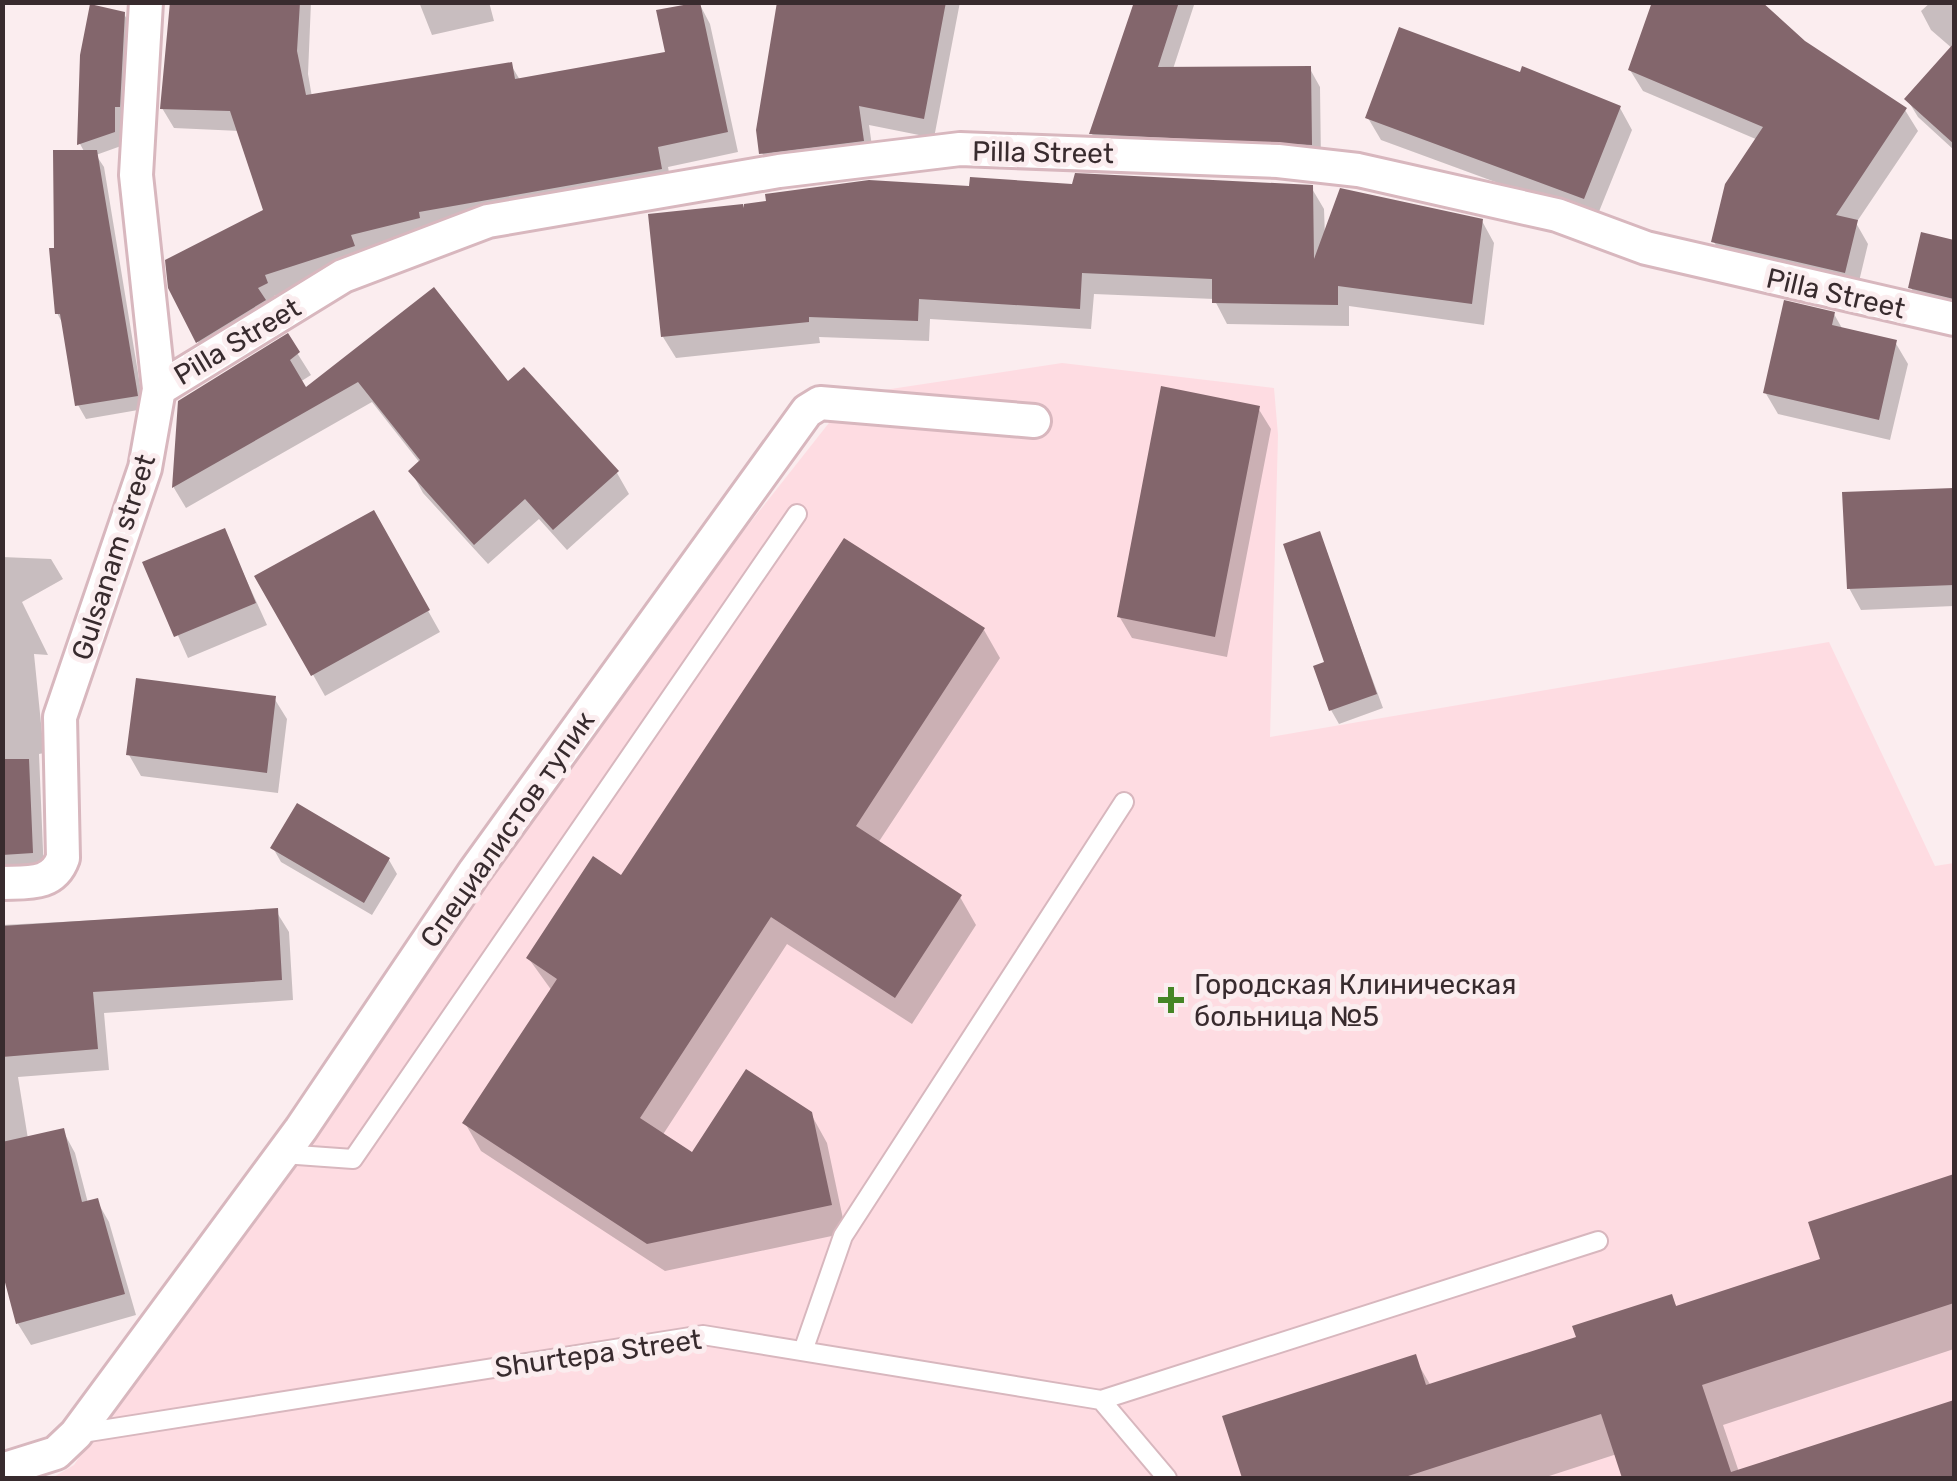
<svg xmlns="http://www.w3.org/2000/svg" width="1957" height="1481" font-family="Rubik,sans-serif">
<rect width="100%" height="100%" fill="#fbedef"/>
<path fill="#fedce2" d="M 1062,363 L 1274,388 L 1278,435 L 1270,737 L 1829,642 L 1935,866 L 1954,863 L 1954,1478 L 52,1478 L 74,1465 L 475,871 L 851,395 Z"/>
<path fill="#0003" d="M 171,2 L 311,2 L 308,74 L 312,97 L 511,65 L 520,80 L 668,54 L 699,3 L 710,24 L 738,152 L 668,167 L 672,189 L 364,267 L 274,296 L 278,304 L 210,362 L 198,342 L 266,212 L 240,131 L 174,128 L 162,108 Z
M 419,2 L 489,2 L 494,21 L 432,35 Z
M 779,2 L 960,2 L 934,138 L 869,125 L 874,160 L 774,173 L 762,153 Z
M 1137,2 L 1194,5 L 1173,69 L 1310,69 L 1320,87 L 1321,162 L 1102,152 L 1092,134 Z
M 1931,2 L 1954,2 L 1954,150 L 1918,117 L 1907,99 L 1953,49 L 1931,30 L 1921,11 Z
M 124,14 L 132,28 L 127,121 L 122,121 L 121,146 L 96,155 L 104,167 L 144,409 L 86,419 L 78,405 L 64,326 L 57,313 L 56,250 L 85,153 L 80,144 L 82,55 Z
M 1804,43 L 1905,110 L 1918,131 L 1856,223 L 1868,244 L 1856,294 L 1726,264 L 1714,242 L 1758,140 L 1643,91 L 1630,70 Z
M 1620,108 L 1632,130 L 1596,219 L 1381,140 L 1368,118 Z
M 1074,186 L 1311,187 L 1324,209 L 1325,237 L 1482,221 L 1494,243 L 1484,325 L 1349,306 L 1349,326 L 1227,324 L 1214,299 L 1094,294 L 1091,329 L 930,319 L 929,341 L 819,337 L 820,343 L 676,358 L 663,337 L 745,213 L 971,188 Z
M 1923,235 L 1954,243 L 1954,314 L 1922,306 L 1911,288 Z
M 433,291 L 508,385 L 617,473 L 629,494 L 567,550 L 539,519 L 488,564 L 423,493 L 411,471 L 420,463 L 372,402 L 186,508 L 174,488 L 180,402 L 287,337 L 311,375 L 300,382 L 305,391 Z
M 1834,314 L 1843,330 L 1895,342 L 1908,364 L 1890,440 L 1778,414 L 1765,392 Z
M 1258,408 L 1271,429 L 1227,657 L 1132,638 L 1119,616 Z
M 1954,491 L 1954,606 L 1861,610 L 1849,588 L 1845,495 Z
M 373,513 L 440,632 L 325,696 L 258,577 Z
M 224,531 L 267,625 L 188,658 L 146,564 Z
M 1319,534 L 1383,708 L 1339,724 L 1331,710 Z
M 2,557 L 51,559 L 63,579 L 22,602 L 48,655 L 34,654 L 44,753 L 39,754 L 44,874 L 2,877 Z
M 984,630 L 1000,658 L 878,843 L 960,897 L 976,925 L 912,1024 L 787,944 L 662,1136 L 692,1155 L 811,1114 L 827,1143 L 846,1233 L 665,1271 L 481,1151 L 465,1123 L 552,991 L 529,959 L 622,878 Z
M 274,698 L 287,719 L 278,793 L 141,776 L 129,755 Z
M 273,848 L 389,860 L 397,874 L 372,915 L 281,862 Z
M 276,911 L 289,932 L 293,1000 L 104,1013 L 109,1070 L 18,1077 L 28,1139 L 63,1131 L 75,1153 L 88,1203 L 97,1201 L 109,1222 L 136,1315 L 31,1345 L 18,1324 L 2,1261 L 2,925 Z
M 1954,1177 L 1954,1349 L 1723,1425 L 1739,1472 L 1954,1402 L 1954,1478 L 1625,1478 L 1617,1454 L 1543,1478 L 1245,1478 L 1225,1418 L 1414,1357 L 1431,1386 L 1579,1338 L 1671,1297 L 1678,1309 L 1823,1261 L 1811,1224 Z"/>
<path fill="#83666c" d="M 170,2 L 300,2 L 297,51 L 306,95 L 512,62 L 515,79 L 665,52 L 656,10 L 700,2 L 728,132 L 658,147 L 662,169 L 419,212 L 420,218 L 351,235 L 355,246 L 265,275 L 268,283 L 258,288 L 266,300 L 196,343 L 168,288 L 165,260 L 263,210 L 230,111 L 160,109 Z
M 777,2 L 946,2 L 924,119 L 859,106 L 864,141 L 759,154 L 756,130 Z
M 1134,2 L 1179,2 L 1158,67 L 1311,66 L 1312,145 L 1089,134 Z
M 1652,2 L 1762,2 L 1805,41 L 1907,108 L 1836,215 L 1858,220 L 1845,273 L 1711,242 L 1725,184 L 1763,127 L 1628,70 Z
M 90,4 L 125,12 L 120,107 L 115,107 L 115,132 L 77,145 L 80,55 Z
M 1399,27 L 1520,72 L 1522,66 L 1621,106 L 1584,199 L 1365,118 Z
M 1954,43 L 1954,144 L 1904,99 Z
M 53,150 L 97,150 L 138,396 L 75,406 L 60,314 L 55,314 L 49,248 L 54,248 Z
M 1075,173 L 1313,185 L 1314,259 L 1340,188 L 1483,219 L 1472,304 L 1338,286 L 1338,305 L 1212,303 L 1212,279 L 1082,273 L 1080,309 L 919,299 L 918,321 L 809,317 L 809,322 L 661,337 L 648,214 L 743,204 L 744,208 L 744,204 L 766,201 L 765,194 L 869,180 L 969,186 L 970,177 L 1072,184 Z
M 1921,232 L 1954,240 L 1954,299 L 1908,288 Z
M 434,287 L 508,381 L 524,367 L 619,471 L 553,530 L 525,499 L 474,545 L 408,471 L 420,460 L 358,382 L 172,488 L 178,401 L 288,333 L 300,352 L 290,360 L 306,387 Z
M 1784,300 L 1835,312 L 1832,325 L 1897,340 L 1879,420 L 1763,393 Z
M 1161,386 L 1260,406 L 1215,637 L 1117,617 Z
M 1954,488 L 1954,585 L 1847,589 L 1842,492 Z
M 374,510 L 430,610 L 311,676 L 254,576 Z
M 225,528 L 256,603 L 174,637 L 142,562 Z
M 1320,531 L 1377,694 L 1329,711 L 1313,666 L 1324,662 L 1283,544 Z
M 844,538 L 985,628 L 856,826 L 962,895 L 895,998 L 771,917 L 640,1118 L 692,1152 L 746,1069 L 812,1112 L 832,1205 L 647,1244 L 462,1123 L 557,979 L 526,958 L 593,856 L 621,875 Z
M 136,678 L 276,696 L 267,773 L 126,755 Z
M 2,759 L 29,759 L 33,853 L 2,855 Z
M 297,803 L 390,858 L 364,903 L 270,848 Z
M 278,908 L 282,980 L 93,992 L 98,1049 L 2,1057 L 2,926 Z
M 64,1128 L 82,1202 L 98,1198 L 125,1294 L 16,1324 L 2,1271 L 2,1142 Z
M 1954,1174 L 1954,1303 L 1702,1385 L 1731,1472 L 1954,1400 L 1954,1478 L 1622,1478 L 1601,1414 L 1402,1478 L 1242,1478 L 1222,1416 L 1416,1354 L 1426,1385 L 1576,1337 L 1572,1326 L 1672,1294 L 1676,1306 L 1820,1259 L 1808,1222 Z"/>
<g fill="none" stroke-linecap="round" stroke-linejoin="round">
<defs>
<path id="lane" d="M 283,1154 L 353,1159 L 797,514
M 803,1351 L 843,1236 L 1124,802
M 1101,1400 L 1598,1241
M 76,1434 L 703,1335 L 1101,1400 L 1167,1478"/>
<path id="street" d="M 159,389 L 343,276 L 488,221 L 779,171 L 960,149 L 1278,161 L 1358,170 L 1557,215 L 1646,248 L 1954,319
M 2,883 C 28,882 53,886 63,858 L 60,717 L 145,468 L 159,389 L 136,175 L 146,2
M 2,1470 L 56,1453 L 76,1434 L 301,1129 L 475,871 L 807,411 L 820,403 L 1034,421"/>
</defs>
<use href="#lane" stroke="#d8b7be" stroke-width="22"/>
<use href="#street" stroke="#d8b7be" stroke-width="38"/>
<use href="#lane" stroke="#fff" stroke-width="18"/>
<use href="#street" stroke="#fff" stroke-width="32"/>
</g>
<path fill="#458525" stroke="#fbedef" stroke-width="4" d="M1166 985h10v10h10v10h-10v10h-10v-10h-10v-10h10z"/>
<g text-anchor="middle" stroke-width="10" stroke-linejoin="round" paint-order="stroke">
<g font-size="28" fill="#382b2e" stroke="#fbedef">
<text transform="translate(1043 152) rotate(1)" y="10">Pilla Street</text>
<text transform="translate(1836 293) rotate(13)" y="10">Pilla Street</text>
<text transform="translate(237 341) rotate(-31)" y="10">Pilla Street</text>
<text transform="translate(113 557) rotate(-72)" y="10">Gulsanam street</text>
<text transform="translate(507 829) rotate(-55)" y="10">Специалистов тупик</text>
<text transform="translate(598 1353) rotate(-8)" y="10">Shurtepa Street</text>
</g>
<g font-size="28" fill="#382b2e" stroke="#fbedef" text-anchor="start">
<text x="1194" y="994">Городская Клиническая<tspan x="1194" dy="32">больница №5</tspan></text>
</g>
</g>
<rect width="1957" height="1481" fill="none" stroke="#382b2e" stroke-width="10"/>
</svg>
